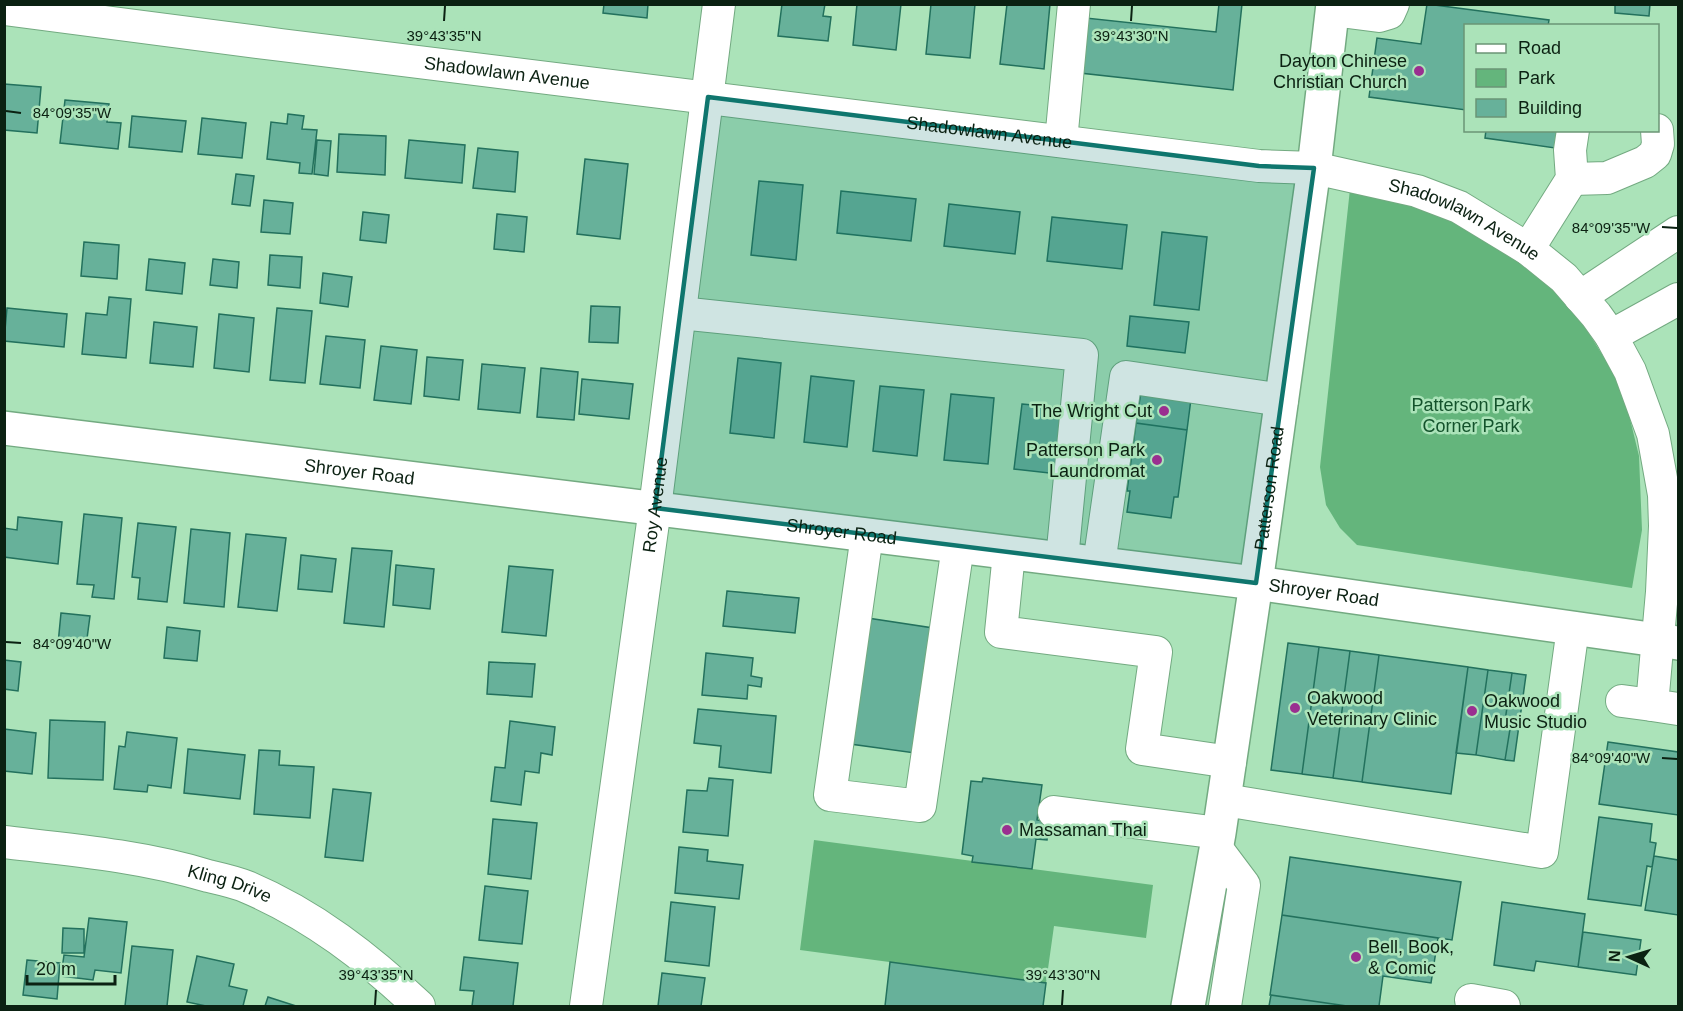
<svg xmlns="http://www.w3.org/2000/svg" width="1683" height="1011" font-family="Helvetica,sans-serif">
<rect width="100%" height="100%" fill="#abe3b9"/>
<path fill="#64b57c" d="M 1350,189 L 1413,203 L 1467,224 L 1520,256 L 1578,316 L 1622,386 L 1639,456 L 1642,530 L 1632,588 L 1357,545 L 1340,528 L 1326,505 L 1320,467 Z
M 814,840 L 1153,885 L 1146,938 L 1054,926 L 1046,983 L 800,950 Z"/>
<path fill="#67b19a" stroke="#23715d" stroke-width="1.5" d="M 604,4 L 648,4 L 647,18 L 603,13 Z
M 782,4 L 825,4 L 823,16 L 831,17 L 828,41 L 778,36 Z
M 857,4 L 901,4 L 896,50 L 853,45 Z
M 931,4 L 975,4 L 970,58 L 926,54 Z
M 1007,4 L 1050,4 L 1044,69 L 1000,64 Z
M 1219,4 L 1242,4 L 1233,90 L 1080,73 L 1086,18 L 1216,32 Z
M 1427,4 L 1549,20 L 1548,26 L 1466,26 L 1466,110 L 1369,97 L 1377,38 L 1421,44 Z
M 1615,4 L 1650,4 L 1649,16 L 1615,13 Z
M 4,84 L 41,87 L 37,133 L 4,130 Z
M 65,100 L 109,104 L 107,122 L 121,123 L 118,149 L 60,143 Z
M 288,114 L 304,116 L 302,129 L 317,130 L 312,174 L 299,173 L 300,163 L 267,159 L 271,122 L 287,124 Z
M 132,116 L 186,121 L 182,152 L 129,147 Z
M 202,118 L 246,123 L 242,158 L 198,154 Z
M 1486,130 L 1557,130 L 1555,148 L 1485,138 Z
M 339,134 L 386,136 L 385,175 L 337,172 Z
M 317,140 L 331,141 L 328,176 L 314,174 Z
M 409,140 L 465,145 L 462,183 L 405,178 Z
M 478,148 L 518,152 L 515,192 L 473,188 Z
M 585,159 L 628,164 L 620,239 L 577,234 Z
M 236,174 L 254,176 L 250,206 L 232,204 Z
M 759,181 L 803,185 L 796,260 L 751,255 Z
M 841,191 L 916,199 L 911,241 L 837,233 Z
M 264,200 L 293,203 L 290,234 L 261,232 Z
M 949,204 L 1020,212 L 1015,254 L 944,246 Z
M 363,212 L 389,215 L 386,243 L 360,240 Z
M 497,214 L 527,217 L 524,252 L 494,249 Z
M 1052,217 L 1127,225 L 1122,269 L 1047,261 Z
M 1162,232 L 1207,237 L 1199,310 L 1154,305 Z
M 84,242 L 119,245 L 117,279 L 81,276 Z
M 270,255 L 302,257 L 300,288 L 268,285 Z
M 149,259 L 185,263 L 182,294 L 146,290 Z
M 213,259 L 239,262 L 237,288 L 210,285 Z
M 323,273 L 352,277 L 348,307 L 320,303 Z
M 109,297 L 131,299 L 126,358 L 82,354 L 86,313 L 107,315 Z
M 591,306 L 620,307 L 618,343 L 589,342 Z
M 7,308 L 67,314 L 64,347 L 4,341 Z
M 277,308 L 312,311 L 305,383 L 270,380 Z
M 219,314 L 254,318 L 249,372 L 214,368 Z
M 1130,316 L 1189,322 L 1185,353 L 1127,346 Z
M 154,322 L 197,327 L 193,367 L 150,363 Z
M 326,336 L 365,340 L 360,388 L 320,384 Z
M 381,346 L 417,350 L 411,404 L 374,400 Z
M 427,357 L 463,360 L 459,400 L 424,396 Z
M 738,358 L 781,363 L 774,438 L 730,433 Z
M 482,364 L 525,368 L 520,413 L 478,409 Z
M 541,368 L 578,372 L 574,420 L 537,417 Z
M 811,376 L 854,381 L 847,447 L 804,442 Z
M 582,379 L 633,384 L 629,419 L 579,414 Z
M 880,386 L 924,390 L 917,456 L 873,451 Z
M 1141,392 L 1191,399 L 1187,430 L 1136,423 Z
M 951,394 L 994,398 L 988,464 L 944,460 Z
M 1022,404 L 1064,408 L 1058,474 L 1014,469 Z
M 1136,423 L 1187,430 L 1178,497 L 1174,497 L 1171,518 L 1127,512 L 1130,491 L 1127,491 Z
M 84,514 L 122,518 L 114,599 L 92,597 L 94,585 L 77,584 Z
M 18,517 L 62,522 L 58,564 L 4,557 L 4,528 L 17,530 Z
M 138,523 L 176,527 L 167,602 L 138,599 L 140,578 L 132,577 Z
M 191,529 L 230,533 L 224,607 L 184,603 Z
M 246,534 L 286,538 L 277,611 L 238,607 Z
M 352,548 L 392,551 L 384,627 L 344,623 Z
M 301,555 L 336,559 L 332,592 L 298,589 Z
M 396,565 L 434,569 L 430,609 L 393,605 Z
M 509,566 L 553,570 L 546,636 L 502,632 Z
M 727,591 L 799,598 L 795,633 L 723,626 Z
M 61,613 L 90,616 L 86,646 L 58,644 Z
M 861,617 L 933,628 L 915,753 L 843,743 Z
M 167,627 L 200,631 L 197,661 L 164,658 Z
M 1288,643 L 1319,647 L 1302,774 L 1271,770 Z
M 1319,647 L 1350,651 L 1333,778 L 1302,774 Z
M 1350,651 L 1379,655 L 1362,782 L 1333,778 Z
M 706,653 L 753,658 L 751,676 L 762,678 L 761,687 L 748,685 L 747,699 L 702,695 Z
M 1379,655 L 1468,667 L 1451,794 L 1362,782 Z
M 4,660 L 21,662 L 18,691 L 4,689 Z
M 489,662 L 535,664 L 532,697 L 487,694 Z
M 1468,667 L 1488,670 L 1476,755 L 1456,753 Z
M 1488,670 L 1512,673 L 1504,728 L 1510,729 L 1505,760 L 1476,755 Z
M 1512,673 L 1526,675 L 1514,761 L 1505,760 L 1510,729 L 1504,728 Z
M 698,709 L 776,716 L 771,773 L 719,767 L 721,746 L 694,743 Z
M 50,720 L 105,722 L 103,780 L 48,778 Z
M 510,721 L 555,727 L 552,755 L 541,753 L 539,773 L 525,771 L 521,805 L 491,801 L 495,767 L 505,768 Z
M 4,729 L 36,733 L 32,774 L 4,771 Z
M 127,732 L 177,738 L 171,788 L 148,785 L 147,792 L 114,789 L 119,746 L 125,747 Z
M 1608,742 L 1678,752 L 1678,815 L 1599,804 Z
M 188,749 L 245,755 L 240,799 L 184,793 Z
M 259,750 L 280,751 L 279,765 L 314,767 L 310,818 L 254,814 Z
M 709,778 L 733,780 L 728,836 L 683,832 L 687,790 L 707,791 Z
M 983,778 L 1042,785 L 1037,820 L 1049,822 L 1047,840 L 1036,839 L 1032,869 L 972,862 L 973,856 L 962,854 L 971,781 L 982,782 Z
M 333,789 L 371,793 L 363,861 L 325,857 Z
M 1599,817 L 1652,824 L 1650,842 L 1656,843 L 1652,867 L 1647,866 L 1641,906 L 1588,899 Z
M 493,819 L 537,823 L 531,879 L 488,874 Z
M 679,847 L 708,850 L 707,861 L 743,865 L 739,899 L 675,893 Z
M 1654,856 L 1678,860 L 1678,915 L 1645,910 Z
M 1290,857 L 1461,882 L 1452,940 L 1282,915 Z
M 485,886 L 528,891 L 522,944 L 479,940 Z
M 671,902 L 715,907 L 709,966 L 665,961 Z
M 1502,902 L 1585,914 L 1578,967 L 1536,961 L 1534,971 L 1494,965 Z
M 1282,915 L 1438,938 L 1431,983 L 1383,976 L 1379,1006 L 1347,1006 L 1270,995 Z
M 89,918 L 127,922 L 121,973 L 95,970 L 93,980 L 61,976 L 64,955 L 84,957 Z
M 63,928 L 84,929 L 84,953 L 62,953 Z
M 1583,932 L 1641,940 L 1636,975 L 1578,967 Z
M 132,946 L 173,950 L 167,1006 L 125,1006 Z
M 197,956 L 234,964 L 229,986 L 247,990 L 243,1006 L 206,1006 L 187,1002 Z
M 464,957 L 518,963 L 513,1006 L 472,1006 L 474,991 L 460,990 Z
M 27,960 L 60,963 L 57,999 L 23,995 Z
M 890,962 L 1046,983 L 1043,1006 L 885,1006 Z
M 662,973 L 705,978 L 701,1006 L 658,1006 Z
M 1271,995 L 1347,1006 L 1269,1006 Z
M 268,997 L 296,1006 L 265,1006 Z"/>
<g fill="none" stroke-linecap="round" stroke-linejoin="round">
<defs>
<g id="minor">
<path id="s1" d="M 4,9 L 281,45 L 1259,166 L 1314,168 L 1417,191 L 1459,207 L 1528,249 L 1564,278 L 1596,315 L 1611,336 L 1630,371 L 1653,434 L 1664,495 L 1665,526 L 1662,592 L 1652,705 L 1678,709"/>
<path d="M 1332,10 L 1379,16 L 1389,13 L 1393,4"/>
<path d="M 1061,141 L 1074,4"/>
<path d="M 1572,179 L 1607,178 L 1645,162 L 1655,154 L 1658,144 L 1657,130"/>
<path d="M 1528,249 L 1572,179 L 1570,150 L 1573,130"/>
<path d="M 1580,297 L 1678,232"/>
<path d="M 680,313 L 1082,355 L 1062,559"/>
<path d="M 1611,336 L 1678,299"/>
<path d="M 867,535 L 830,795 L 920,806 L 958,546"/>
<path d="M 1009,553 L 1001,632 L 1156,652 L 1142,749 L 1230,762"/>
<path d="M 1099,564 L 1126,377 L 1282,400"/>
<path d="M 1622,701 L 1652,705"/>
<path d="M 1225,800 L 1542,852 L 1573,628"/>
<path d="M 1054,812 L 1219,833"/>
<path id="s2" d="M 4,842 C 73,850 142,856 208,876 C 221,879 235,882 247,887 C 313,915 368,958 419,1006"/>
<path d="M 1217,849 L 1244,885 L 1225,1006"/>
<path d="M 1471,1000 L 1504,1006"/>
<path id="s3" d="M 586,1006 L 655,508 L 719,4"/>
</g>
<g id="major">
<path id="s4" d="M 4,428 L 1256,583 L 1678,643"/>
<path id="s5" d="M 1188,1006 L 1219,833 L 1256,583 L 1314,168 L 1333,4"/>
</g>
</defs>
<use href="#minor" stroke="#73aa81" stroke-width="34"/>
<use href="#major" stroke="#73aa81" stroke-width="36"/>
<use href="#minor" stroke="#fff" stroke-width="32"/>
<use href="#major" stroke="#fff" stroke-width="33"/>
</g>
<path fill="#0f766e" fill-opacity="0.2" stroke="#0f766e" stroke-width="4.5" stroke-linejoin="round" d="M 708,97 L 1259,166 L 1314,168 L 1256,583 L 655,508 Z"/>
<path fill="none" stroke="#0b2112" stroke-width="2" d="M 444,21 L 445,6M 1131,21 L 1132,6M 6,111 L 21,113M 1662,227 L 1677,228M 6,642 L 21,643M 1662,758 L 1677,759M 375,1005 L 376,990M 1062,1005 L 1063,990"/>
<g fill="#9a2f90" stroke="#abe3b9" stroke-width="2">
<circle cx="1419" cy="71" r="6"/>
<circle cx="1164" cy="411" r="6"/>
<circle cx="1157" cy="460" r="6"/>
<circle cx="1295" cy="708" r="6"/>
<circle cx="1472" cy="711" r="6"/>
<circle cx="1007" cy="830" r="6"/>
<circle cx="1356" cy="957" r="6"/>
</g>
<g text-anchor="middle" stroke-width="5" stroke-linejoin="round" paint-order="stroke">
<g font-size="18" fill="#0b2112" stroke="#abe3b9" text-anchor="start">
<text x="1407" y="67" text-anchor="end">Dayton Chinese<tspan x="1407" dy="21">Christian Church</tspan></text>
<text x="1152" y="417" text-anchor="end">The Wright Cut</text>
<text x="1145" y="456" text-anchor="end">Patterson Park<tspan x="1145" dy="21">Laundromat</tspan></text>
<text x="1307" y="704">Oakwood<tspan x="1307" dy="21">Veterinary Clinic</tspan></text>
<text x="1484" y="707">Oakwood<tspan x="1484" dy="21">Music Studio</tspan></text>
<text x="1019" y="836">Massaman Thai</text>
<text x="1368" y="953">Bell, Book,<tspan x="1368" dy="21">&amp; Comic</tspan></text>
</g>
<g font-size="18" fill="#0b2112" stroke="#abe3b9">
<text dy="6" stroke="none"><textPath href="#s1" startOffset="507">Shadowlawn Avenue</textPath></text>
<text dy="6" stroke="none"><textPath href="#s1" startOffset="993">Shadowlawn Avenue</textPath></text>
<text dy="6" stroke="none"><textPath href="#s1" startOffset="1480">Shadowlawn Avenue</textPath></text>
<text dy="6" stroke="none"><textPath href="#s4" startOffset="358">Shroyer Road</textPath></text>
<text dy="6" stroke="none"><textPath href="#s5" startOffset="524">Patterson Road</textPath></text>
<text dy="6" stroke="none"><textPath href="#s3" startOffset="506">Roy Avenue</textPath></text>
<text dy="6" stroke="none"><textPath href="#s4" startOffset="844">Shroyer Road</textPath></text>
<text dy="6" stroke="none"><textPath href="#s4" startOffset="1330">Shroyer Road</textPath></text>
<text dy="6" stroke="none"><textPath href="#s2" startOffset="230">Kling Drive</textPath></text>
</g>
<g font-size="18" fill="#13522b" stroke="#abe3b9">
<text x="1471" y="411">Patterson Park<tspan x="1471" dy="21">Corner Park</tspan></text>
</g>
</g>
<g font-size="15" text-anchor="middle" fill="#0b2112" stroke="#abe3b9" stroke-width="5" stroke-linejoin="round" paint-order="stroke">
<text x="444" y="41">39°43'35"N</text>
<text x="1131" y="41">39°43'30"N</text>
<text x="72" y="118">84°09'35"W</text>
<text x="1611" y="233">84°09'35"W</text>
<text x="72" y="649">84°09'40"W</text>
<text x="1611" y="763">84°09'40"W</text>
<text x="376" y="980">39°43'35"N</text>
<text x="1063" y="980">39°43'30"N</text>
</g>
<rect width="1683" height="1011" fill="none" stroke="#0b2112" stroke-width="12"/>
<rect x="1464" y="24" width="195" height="108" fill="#abe3b9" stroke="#6b9576" stroke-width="1.5"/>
<rect x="1476" y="44" width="30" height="9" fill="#ffffff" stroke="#6b9576" stroke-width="1.5"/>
<text x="1518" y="54" font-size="18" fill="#0b2112">Road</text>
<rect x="1476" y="69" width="30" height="18" fill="#64b57c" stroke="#6b9576" stroke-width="1.5"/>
<text x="1518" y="84" font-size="18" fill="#0b2112">Park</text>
<rect x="1476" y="99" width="30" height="18" fill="#67b19a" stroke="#6b9576" stroke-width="1.5"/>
<text x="1518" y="114" font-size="18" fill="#0b2112">Building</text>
<g transform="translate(1629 957) rotate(274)" stroke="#abe3b9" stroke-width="4.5" paint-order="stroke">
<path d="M0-4.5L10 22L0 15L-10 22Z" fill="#0b2112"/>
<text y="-9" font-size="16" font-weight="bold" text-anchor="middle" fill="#0b2112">N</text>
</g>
<path d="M27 975v9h88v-9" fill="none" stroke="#0b2112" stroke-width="3"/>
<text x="36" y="975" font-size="18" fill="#0b2112" stroke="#abe3b9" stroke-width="4.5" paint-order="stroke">20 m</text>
</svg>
